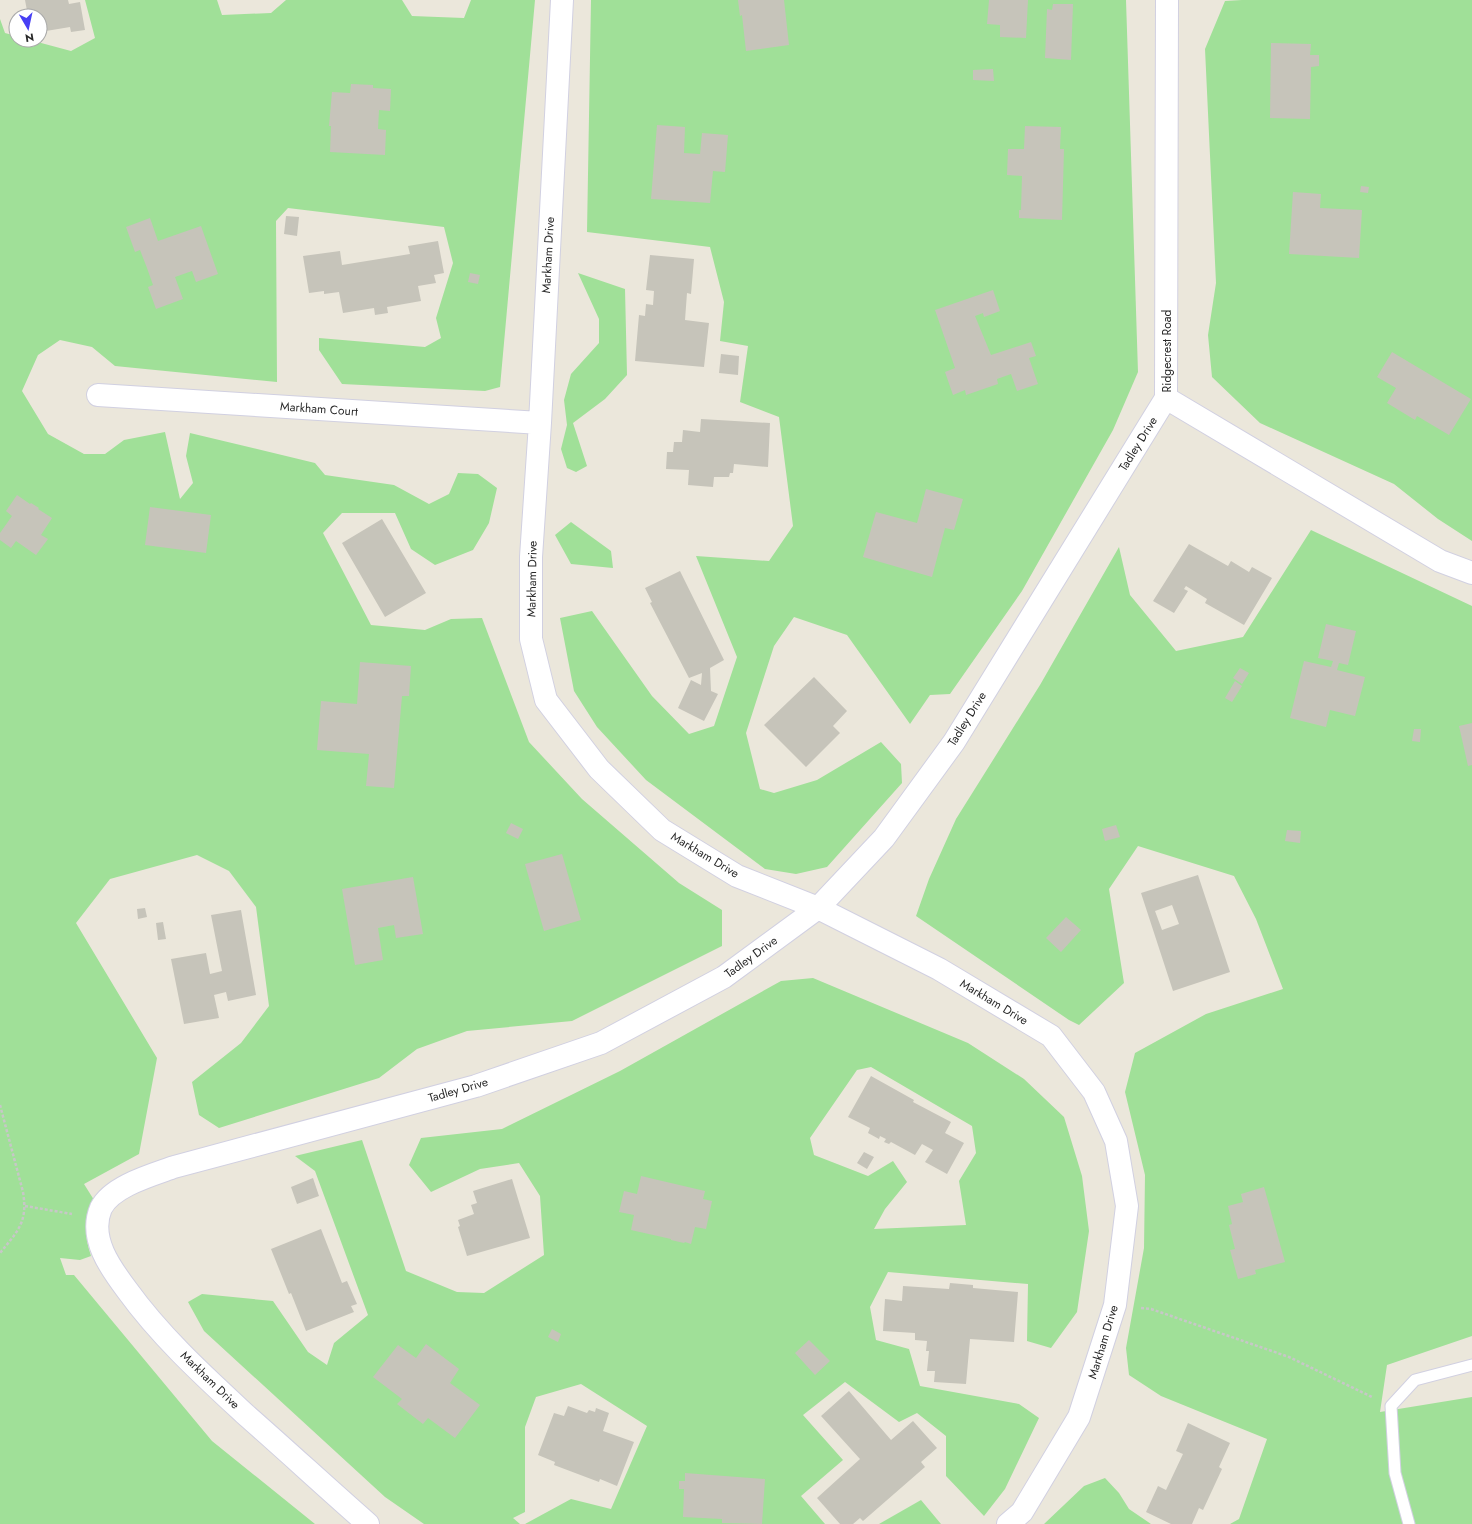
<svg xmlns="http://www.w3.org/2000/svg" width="1472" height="1524" font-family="Jost,sans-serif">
<rect width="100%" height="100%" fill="#ebe7db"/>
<path fill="#a0e098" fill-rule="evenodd" d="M 85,0 L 217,0 L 222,15 L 271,13 L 286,0 L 402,0 L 412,16 L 464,18 L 471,0 L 535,0 L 500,387 L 485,391 L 342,384 L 319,350 L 319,338 L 425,347 L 441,338 L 436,318 L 453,263 L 444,227 L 288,208 L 276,221 L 277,382 L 115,366 L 92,347 L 60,340 L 38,355 L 22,391 L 48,434 L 84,454 L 105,454 L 124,440 L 165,432 L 180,499 L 193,483 L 186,456 L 190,433 L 315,463 L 325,475 L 394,485 L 429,504 L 449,494 L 458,473 L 478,474 L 497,488 L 489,523 L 473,550 L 435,565 L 411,549 L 395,513 L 342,513 L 323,533 L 371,625 L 425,630 L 451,619 L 482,618 L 529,742 L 582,799 L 679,883 L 722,910 L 722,946 L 572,1021 L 467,1031 L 417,1049 L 379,1078 L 219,1128 L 199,1115 L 192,1082 L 241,1043 L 269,1006 L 256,907 L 229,871 L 197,855 L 110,879 L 76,923 L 157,1058 L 139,1154 L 84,1184 L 94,1200 C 82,1218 85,1237 91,1256 L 80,1260 L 60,1258 L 66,1275 L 74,1275 L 212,1441 L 315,1524 L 0,1524 L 0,19 L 5,33 L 16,36 L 16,40 L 30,40 L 71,51 L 95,38 Z
M 591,0 L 1126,0 L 1138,372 L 1113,430 L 1022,591 L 950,694 L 930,695 L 910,724 L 847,635 L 794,617 L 774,646 L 746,733 L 760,789 L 774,793 L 817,780 L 881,742 L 901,764 L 902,783 L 827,867 L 796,874 L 765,869 L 646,780 L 597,727 L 574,691 L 560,618 L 592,611 L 652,696 L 689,734 L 714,726 L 737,657 L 696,556 L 769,561 L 793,526 L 779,417 L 740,402 L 748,346 L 720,341 L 724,302 L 710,247 L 587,232 Z
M 1242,0 L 1472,0 L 1472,541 L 1438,519 L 1394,484 L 1260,423 L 1212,377 L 1208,335 L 1216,283 L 1205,49 L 1225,1 Z
M 578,273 L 625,289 L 627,375 L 605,399 L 573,423 L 587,466 L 576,472 L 567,468 L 561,449 L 567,425 L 564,400 L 571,374 L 599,343 L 599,319 Z
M 571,522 L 611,551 L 613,568 L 571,564 L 555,535 Z
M 1311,530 L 1472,606 L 1472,1336 L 1387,1365 L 1380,1412 L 1472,1397 L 1472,1524 L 1230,1524 L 1239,1519 L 1267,1439 L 1161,1396 L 1129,1375 L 1126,1348 L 1144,1248 L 1145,1175 L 1125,1092 L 1135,1053 L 1206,1014 L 1283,989 L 1256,919 L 1234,876 L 1138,846 L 1109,889 L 1124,983 L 1079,1025 L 1069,1020 L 916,916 L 929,879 L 956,819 L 1040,685 L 1119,547 L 1130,595 L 1176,651 L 1243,637 Z
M 813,978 L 968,1043 L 1024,1079 L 1064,1117 L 1082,1176 L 1089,1231 L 1077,1312 L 1051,1348 L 1027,1341 L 1028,1284 L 888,1272 L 870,1307 L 876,1340 L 909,1349 L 920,1386 L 1019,1404 L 1039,1418 L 1005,1489 L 984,1516 L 946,1476 L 946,1436 L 917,1413 L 899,1422 L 845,1382 L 803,1415 L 843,1460 L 801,1496 L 825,1524 L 525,1524 L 571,1499 L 611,1509 L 647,1426 L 581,1384 L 536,1397 L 525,1427 L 525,1512 L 513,1518 L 520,1524 L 424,1524 L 385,1497 L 204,1331 L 188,1302 L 202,1294 L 273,1301 L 308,1352 L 327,1365 L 334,1343 L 368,1315 L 315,1171 L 295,1156 L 362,1140 L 406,1271 L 457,1292 L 484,1293 L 544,1255 L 540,1196 L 519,1163 L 480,1169 L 431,1192 L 409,1165 L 421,1138 L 502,1129 L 620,1071 L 781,981 ZM 871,1067 L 972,1126 L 976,1153 L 959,1181 L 966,1225 L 874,1229 L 885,1209 L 907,1182 L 893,1161 L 868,1176 L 814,1155 L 810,1138 L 857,1070 Z
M 1105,1478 L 1119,1493 L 1129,1509 L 1151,1524 L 1044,1524 L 1084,1486 Z
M 921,1500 L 941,1524 L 879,1524 Z"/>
<path fill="#c6c4ba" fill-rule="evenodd" d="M 25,0 L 68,0 L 69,4 L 80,2 L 85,30 L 71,32 L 70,27 L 40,32 L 40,16 L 28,16 Z
M 738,0 L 784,0 L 789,45 L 746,51 L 742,15 L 740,16 Z
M 989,0 L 1028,0 L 1026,38 L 1000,37 L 1000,25 L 987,24 Z
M 1053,4 L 1073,4 L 1071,60 L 1045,58 L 1047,9 L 1052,10 Z
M 1271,43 L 1311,44 L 1310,55 L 1319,55 L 1319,66 L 1311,67 L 1310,119 L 1270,118 Z
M 993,69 L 994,81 L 973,80 L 973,70 Z
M 351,84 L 373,85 L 373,88 L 391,89 L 390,111 L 379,110 L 378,129 L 386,130 L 385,155 L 330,152 L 331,126 L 329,126 L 332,92 L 350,93 Z
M 657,125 L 685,127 L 684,153 L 700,154 L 702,133 L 728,135 L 725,172 L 713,171 L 710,203 L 651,199 Z
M 1025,126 L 1061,127 L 1060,149 L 1064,149 L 1062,220 L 1019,218 L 1019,210 L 1021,210 L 1022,176 L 1007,175 L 1008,149 L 1024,149 Z
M 1361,186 L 1369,187 L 1368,193 L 1360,192 Z
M 1293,192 L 1321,194 L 1320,208 L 1362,210 L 1359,258 L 1289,254 Z
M 286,216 L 299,217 L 297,236 L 284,234 Z
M 150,218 L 158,241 L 201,226 L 218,274 L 196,282 L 192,271 L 175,277 L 183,299 L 156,309 L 148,287 L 153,285 L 147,268 L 140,250 L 135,252 L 126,227 Z
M 438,241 L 444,273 L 434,275 L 436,283 L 418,286 L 421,301 L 387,307 L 388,313 L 375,315 L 374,308 L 343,313 L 339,292 L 324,294 L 324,291 L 309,293 L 303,256 L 340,251 L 342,265 L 410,254 L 408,246 Z
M 650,255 L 694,259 L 691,294 L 687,293 L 685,320 L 709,323 L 704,367 L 635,361 L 639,315 L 645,316 L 646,304 L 653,305 L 654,291 L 646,290 Z
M 470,273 L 480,275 L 478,284 L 468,282 Z
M 993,290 L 1000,311 L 984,317 L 983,313 L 975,316 L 991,355 L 1031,342 L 1036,356 L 1029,358 L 1038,384 L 1017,391 L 1011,374 L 997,379 L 998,384 L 966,395 L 965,390 L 953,395 L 945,372 L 955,368 L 935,310 Z
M 1392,352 L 1471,399 L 1449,435 L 1417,416 L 1415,420 L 1387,403 L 1396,388 L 1377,377 Z
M 721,354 L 739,356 L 738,375 L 719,373 Z
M 701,419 L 770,423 L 768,467 L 734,464 L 733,473 L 730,473 L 729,477 L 714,477 L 713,487 L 688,485 L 689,470 L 666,469 L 667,452 L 673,452 L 674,442 L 682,442 L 683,430 L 700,432 Z
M 926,489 L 963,499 L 954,530 L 945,528 L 932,577 L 863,557 L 876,512 L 917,523 Z
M 17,495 L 30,504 L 31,503 L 39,508 L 38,509 L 52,518 L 41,535 L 48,539 L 36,555 L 16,541 L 11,548 L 0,540 L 0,533 L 12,516 L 6,511 Z
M 150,507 L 211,515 L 206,553 L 145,545 Z
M 382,519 L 426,593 L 385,617 L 342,543 Z
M 1189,544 L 1228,566 L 1231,561 L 1249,572 L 1252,567 L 1272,578 L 1244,625 L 1205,603 L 1207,599 L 1186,586 L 1184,589 L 1188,591 L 1174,613 L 1153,601 Z
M 680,571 L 724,660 L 710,668 L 711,691 L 718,694 L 704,721 L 678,708 L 691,680 L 701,685 L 702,673 L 689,678 L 650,603 L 652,602 L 645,588 Z
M 1326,624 L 1356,631 L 1348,665 L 1339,663 L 1337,670 L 1365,677 L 1355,716 L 1330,710 L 1326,727 L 1290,718 L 1304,661 L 1331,667 L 1333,661 L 1318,658 Z
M 360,662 L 411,666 L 409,696 L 402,696 L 394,788 L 366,786 L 369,754 L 317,750 L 321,701 L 357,704 Z
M 1240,668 L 1249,673 L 1242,684 L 1233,678 Z
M 814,677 L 847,711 L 833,726 L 840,733 L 806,767 L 764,725 Z
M 1235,681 L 1242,686 L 1232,702 L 1225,698 Z
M 1472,723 L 1472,765 L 1468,766 L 1459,726 Z
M 1414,729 L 1421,729 L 1420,742 L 1412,741 Z
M 511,823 L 523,829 L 518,839 L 506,833 Z
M 1116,825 L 1120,837 L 1105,841 L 1102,829 Z
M 1287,830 L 1301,831 L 1300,843 L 1285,841 Z
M 562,854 L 581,920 L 544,931 L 525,864 Z
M 1198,875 L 1230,972 L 1173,991 L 1141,893 ZM 1172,905 L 1179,924 L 1162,930 L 1155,911 Z
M 413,877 L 423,934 L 396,938 L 394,925 L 378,928 L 383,960 L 355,965 L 342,889 Z
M 145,908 L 147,917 L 138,919 L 137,909 Z
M 241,910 L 256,995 L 228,1001 L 226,992 L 214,995 L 219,1018 L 184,1024 L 171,959 L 206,953 L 210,974 L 222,971 L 211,915 Z
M 1066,917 L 1081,930 L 1061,952 L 1046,938 Z
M 163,922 L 166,939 L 158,940 L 156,923 Z
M 871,1076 L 914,1100 L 913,1102 L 951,1122 L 945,1133 L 964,1143 L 947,1174 L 925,1162 L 933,1150 L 922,1144 L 915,1155 L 891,1142 L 889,1144 L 884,1142 L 886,1139 L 880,1136 L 879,1139 L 868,1133 L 870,1128 L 848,1117 Z
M 864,1152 L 874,1157 L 867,1169 L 857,1163 Z
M 641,1176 L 705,1191 L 703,1199 L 712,1201 L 706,1229 L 695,1227 L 691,1244 L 685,1242 L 684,1243 L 671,1240 L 671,1239 L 631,1230 L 634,1215 L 619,1212 L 624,1191 L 637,1194 Z
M 313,1178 L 319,1196 L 297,1204 L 291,1187 Z
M 512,1179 L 530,1238 L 467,1256 L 458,1227 L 460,1226 L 458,1220 L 474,1214 L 471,1205 L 477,1203 L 473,1191 Z
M 1264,1187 L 1285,1262 L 1255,1270 L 1256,1274 L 1238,1279 L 1230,1250 L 1235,1249 L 1229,1225 L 1232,1224 L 1228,1206 L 1243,1202 L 1241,1194 Z
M 321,1229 L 342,1283 L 347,1281 L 357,1304 L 351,1306 L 354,1312 L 306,1331 L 291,1293 L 289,1294 L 271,1249 Z
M 950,1283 L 973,1285 L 973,1288 L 1018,1292 L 1014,1342 L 970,1339 L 966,1384 L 934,1382 L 935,1371 L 927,1371 L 929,1351 L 926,1351 L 927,1341 L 915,1340 L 915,1333 L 883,1331 L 885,1299 L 902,1301 L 903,1286 L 949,1289 Z
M 552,1329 L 561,1334 L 558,1342 L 548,1337 Z
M 809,1340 L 830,1361 L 815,1375 L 795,1353 Z
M 426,1344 L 459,1369 L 450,1383 L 480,1405 L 455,1438 L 428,1418 L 423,1424 L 397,1404 L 402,1399 L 373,1377 L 398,1345 L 416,1358 Z
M 849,1391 L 891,1440 L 913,1421 L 937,1448 L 921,1462 L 925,1467 L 863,1521 L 860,1518 L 853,1524 L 840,1524 L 817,1498 L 860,1459 L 821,1416 Z
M 568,1406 L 587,1413 L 589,1410 L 595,1412 L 596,1408 L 609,1413 L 603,1431 L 634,1442 L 617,1486 L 600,1479 L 599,1482 L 554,1465 L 555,1462 L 538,1455 L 554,1413 L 564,1416 Z
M 1188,1423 L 1230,1443 L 1219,1467 L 1222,1469 L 1203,1510 L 1199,1508 L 1192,1524 L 1171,1524 L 1146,1512 L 1158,1486 L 1166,1490 L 1183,1454 L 1176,1451 Z
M 685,1473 L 765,1479 L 762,1524 L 722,1523 L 722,1519 L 683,1517 L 684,1489 L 679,1489 L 679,1481 L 685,1481 Z"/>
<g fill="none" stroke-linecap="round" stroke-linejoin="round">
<defs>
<path id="service" d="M 1409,1524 L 1395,1473 L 1391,1406 L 1415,1380 L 1472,1365"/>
<path id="minor" d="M 562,0 L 540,423 L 531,557 L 531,639 L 546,700 L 599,769 L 662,830 L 737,876 L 818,908 L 939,969 L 1051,1036 L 1094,1092 L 1116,1141 L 1127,1206 L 1115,1305 L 1079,1417 L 1022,1512 L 1008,1524
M 98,395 L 540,423
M 1166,398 L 1167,0
M 1166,398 L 1440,561 L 1472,573
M 368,1524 C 327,1488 287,1451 246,1415 C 204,1376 161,1337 127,1290 C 118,1278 109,1266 103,1252 C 97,1238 95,1222 101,1208 C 112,1186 152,1175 174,1167 L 476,1086 L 601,1043 L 724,977 L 818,908 L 884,838 L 954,742 L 1166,398"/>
</defs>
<use href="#service" stroke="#d1d0e1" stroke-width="13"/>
<use href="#minor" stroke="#d1d0e1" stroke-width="24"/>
<path stroke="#c7c7c7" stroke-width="2.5" stroke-dasharray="3 2" stroke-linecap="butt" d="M 0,1105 L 23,1192 C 28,1222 18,1231 0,1253
M 25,1206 L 72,1214
M 1141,1308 L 1151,1309 L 1289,1357 L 1372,1397"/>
<use href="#service" stroke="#fff" stroke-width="11"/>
<use href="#minor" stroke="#fff" stroke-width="22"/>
</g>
<g text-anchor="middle" stroke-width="3.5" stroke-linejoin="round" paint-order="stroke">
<g font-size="12" fill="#292929" stroke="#fff">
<text transform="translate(548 255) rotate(-87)" y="4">Markham Drive</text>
<text transform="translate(1167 351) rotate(-90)" y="4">Ridgecrest Road</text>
<text transform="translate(319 409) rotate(4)" y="4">Markham Court</text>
<text transform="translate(1138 444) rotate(-58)" y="4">Tadley Drive</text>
<text transform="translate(532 579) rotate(-89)" y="4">Markham Drive</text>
<text transform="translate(967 719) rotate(-58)" y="4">Tadley Drive</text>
<text transform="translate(705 855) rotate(31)" y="4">Markham Drive</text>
<text transform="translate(751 957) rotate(-36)" y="4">Tadley Drive</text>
<text transform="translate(994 1002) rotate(31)" y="4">Markham Drive</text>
<text transform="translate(458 1090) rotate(-16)" y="4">Tadley Drive</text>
<text transform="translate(1103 1342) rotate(-73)" y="4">Markham Drive</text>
<text transform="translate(210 1380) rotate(44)" y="4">Markham Drive</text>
</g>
</g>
<g transform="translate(28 28) rotate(171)"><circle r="19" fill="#ffffff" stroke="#a9a9a9"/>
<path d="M0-3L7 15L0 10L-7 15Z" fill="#473ff4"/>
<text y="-6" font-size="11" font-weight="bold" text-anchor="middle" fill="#292929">N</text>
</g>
</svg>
